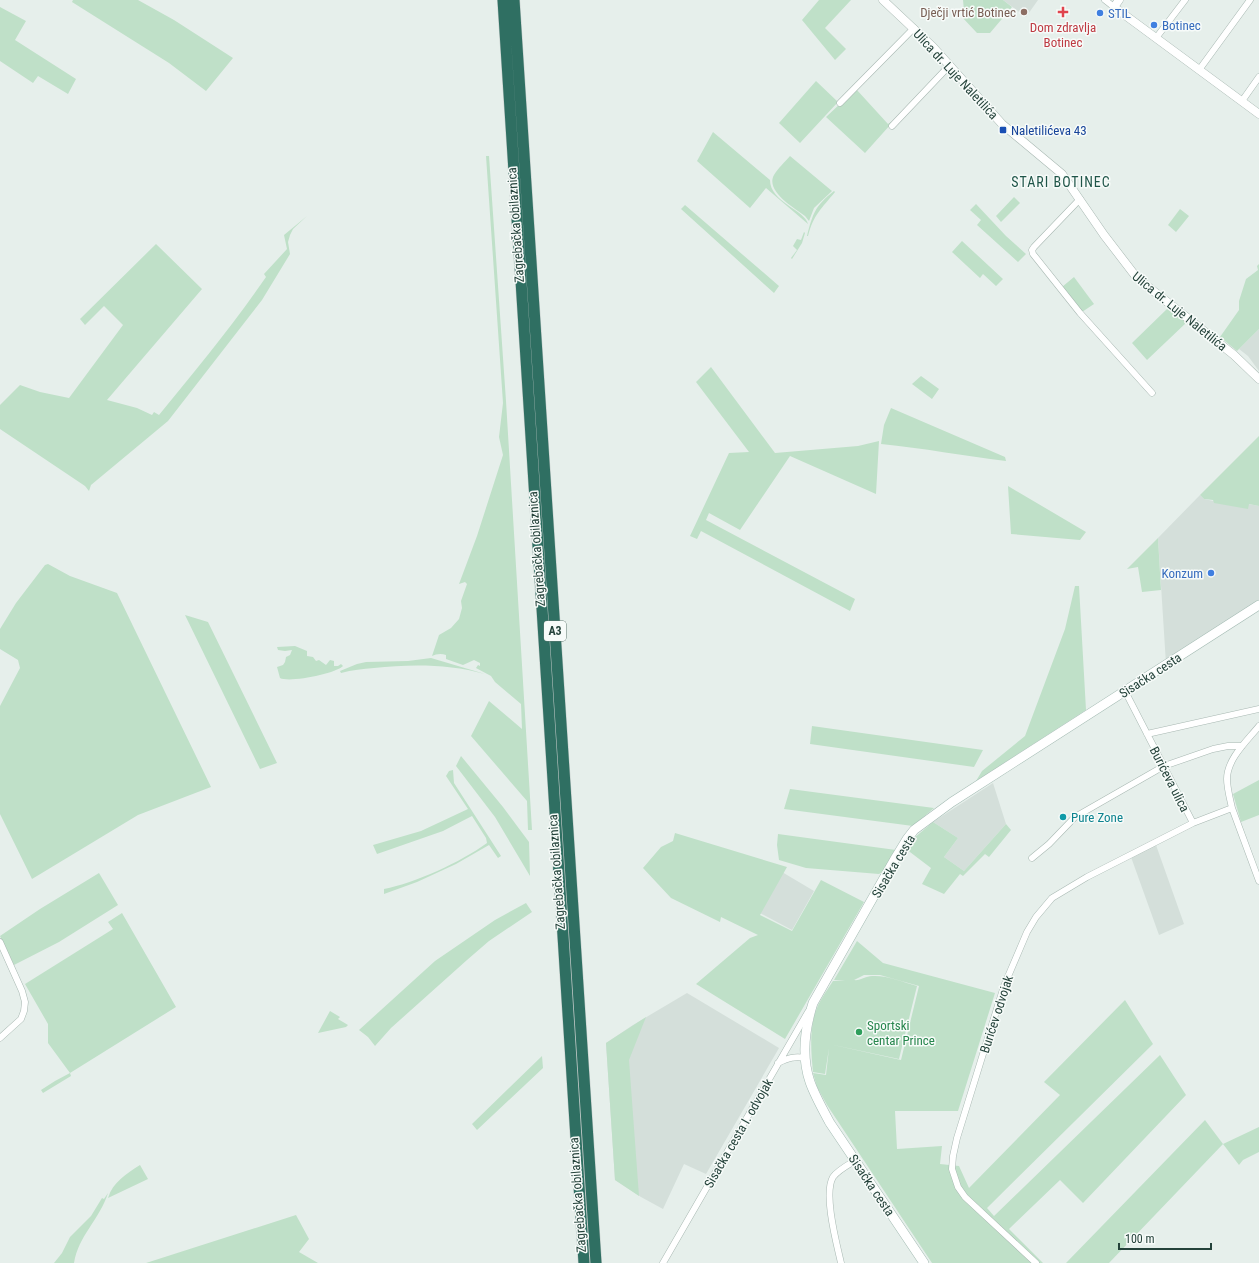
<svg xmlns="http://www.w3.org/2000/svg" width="1259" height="1263" font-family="'Roboto Condensed',sans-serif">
<rect width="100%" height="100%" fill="#e6efeb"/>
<path fill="#d4dfda" d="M 1003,0 L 1038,0 L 1026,17 Z
M 1259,329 L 1259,371 L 1248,356 L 1239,349 Z
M 1200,495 L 1204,499 L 1248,508 L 1248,504 L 1259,506 L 1259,605 L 1166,664 L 1158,538 Z
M 993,783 L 1006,824 L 964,871 L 944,857 L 958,838 L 933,822 Z
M 1156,845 L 1184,924 L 1159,935 L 1131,857 Z
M 782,872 L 814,891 L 792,930 L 760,913 Z
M 687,993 L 779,1048 L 706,1174 L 684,1164 L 663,1209 L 641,1197 L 615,1180 L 606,1043 L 633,1025 Z"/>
<path fill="#bfe0c8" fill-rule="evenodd" d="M 73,0 L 138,0 L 174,20 L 233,58 L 206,91 L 169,63 L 72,2 Z
M 819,0 L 851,0 L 825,28 L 846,49 L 835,60 L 802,20 Z
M 963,0 L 1003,0 L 1012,7 L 990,33 L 977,33 L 961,16 L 964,11 Z
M 0,7 L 26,21 L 15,40 L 76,79 L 68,94 L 38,76 L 33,83 L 0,61 Z
M 816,81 L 838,102 L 800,143 L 779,123 Z
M 856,89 L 888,124 L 891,122 L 891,124 L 865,153 L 826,117 Z
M 713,132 L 770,180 C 770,202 805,210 808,224 L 766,188 L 750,208 L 697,161 Z
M 486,156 L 489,156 L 506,401 L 532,830 L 528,830 L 527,801 L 471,736 L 489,701 L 522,729 L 521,704 L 495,682 L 491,676 L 476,668 L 478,665 L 480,666 L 480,663 L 474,660 L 463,665 L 446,659 L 446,655 C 441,653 436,654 432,656 L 439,635 L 451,628 L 459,619 L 462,608 L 461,601 L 467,584 L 465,582 L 459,584 L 477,536 L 503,455 L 499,437 L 503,403 Z
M 790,156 L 832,191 L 814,208 L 809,221 L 805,216 C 794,208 765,191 774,175 C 778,168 785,162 790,156 Z
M 834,191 L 835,192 C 822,208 813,215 808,236 L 807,236 C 813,213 815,206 834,191 Z
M 1014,197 L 1020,203 L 1001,222 L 996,216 Z
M 976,204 L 1006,236 L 1026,254 L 1018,262 L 977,225 L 981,220 L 970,210 Z
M 685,205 L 779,286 L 774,293 L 681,209 Z
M 1180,209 L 1189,216 L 1176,232 L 1168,225 Z
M 307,216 L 293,229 L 290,235 L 288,242 L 290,254 L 262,300 L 168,421 L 91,485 L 89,491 L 85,486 L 0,429 L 0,405 L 20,385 L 40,392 L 69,398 L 123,325 L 104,306 L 85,325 L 80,319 L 156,244 L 202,289 L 107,400 L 137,408 L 152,415 L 154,412 L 159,415 C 196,370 233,325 266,277 L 264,274 L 287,249 L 284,235 Z
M 804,232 L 805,233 L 802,243 L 792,259 L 791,258 L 797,250 L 793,246 L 797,239 L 801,240 Z
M 962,241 L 1003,279 L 996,286 L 983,274 L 980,278 L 952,252 Z
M 1259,264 L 1259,329 L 1237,351 L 1220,337 L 1239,310 L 1239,301 L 1246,279 L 1258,270 L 1257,266 Z
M 1074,277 L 1094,304 L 1082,312 L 1062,287 Z
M 1168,308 L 1187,322 L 1147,360 L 1132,343 Z
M 711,367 L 775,453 L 858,446 L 879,441 L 876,494 L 790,456 L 740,530 L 709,513 L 706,520 L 855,599 L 850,611 L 701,531 L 697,539 L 690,536 L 729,453 L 749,452 L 696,382 Z
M 921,376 L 939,389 L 932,399 L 912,384 Z
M 891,408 L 1005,457 L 1006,461 C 964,456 923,448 881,444 L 884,425 Z
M 1259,436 L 1259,506 L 1249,504 L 1248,509 L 1214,503 L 1213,500 L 1204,499 L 1200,495 Z
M 1008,486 L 1086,532 L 1080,540 L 1011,534 Z
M 1158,538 L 1161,590 L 1142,592 L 1138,567 L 1127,569 Z
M 48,564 L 70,576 L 117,593 L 211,787 L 138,815 L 32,879 L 0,814 L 0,706 L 20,668 L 18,660 L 0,649 L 0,629 L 16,603 L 45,565 Z
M 1075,586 L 1079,586 L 1086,710 L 976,781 L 982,771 L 1025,736 L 1065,629 Z
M 185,615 L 208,622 L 277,763 L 260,769 Z
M 295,646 L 307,651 L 307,656 L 313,657 L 316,661 L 319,660 L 326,665 L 330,660 L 334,661 L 334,666 L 338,666 L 341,664 L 343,666 C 335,674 289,683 280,678 L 277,667 L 283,665 L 285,662 L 286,657 L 290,655 L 292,650 L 285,651 L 278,650 L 277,647 Z
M 431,658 L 485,674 C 449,664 411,664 374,668 C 363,669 352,670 341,673 L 340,671 L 357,664 L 366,662 L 408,661 Z
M 812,726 L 983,750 L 974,767 L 810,744 Z
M 461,756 L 503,807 L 529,842 L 530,876 L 495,817 L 456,766 Z
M 453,770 L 454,783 L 501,856 L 498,858 L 489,845 L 456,864 L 417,882 L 384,894 L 384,889 C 415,883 461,862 487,843 L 486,838 L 472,816 L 443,831 L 377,854 L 373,845 L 421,831 L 468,809 L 446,776 L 449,771 Z
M 1259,780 L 1259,815 L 1241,822 L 1233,794 Z
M 790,789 L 934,808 L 913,826 L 784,809 Z
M 933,822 L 958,838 L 944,857 L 964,871 L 1006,824 L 1011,830 L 989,857 L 985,854 L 963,876 L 960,874 L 944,894 L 922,884 L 931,868 L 906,849 L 914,838 Z
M 675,833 L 787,867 L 760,915 L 792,931 L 821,880 L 864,902 L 785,1039 L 696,984 L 750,938 L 758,935 L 721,917 L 720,922 L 671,898 L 643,868 L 661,847 L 673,841 Z
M 778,834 L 896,850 L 884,871 L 879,874 L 806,868 L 779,860 L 777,845 Z
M 99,873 L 118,905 L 59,942 L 14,965 L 0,936 L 40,909 Z
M 526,903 L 532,912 L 489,941 L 467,960 L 391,1028 L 375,1046 L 368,1037 L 359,1030 L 435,961 L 495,920 Z
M 122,913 L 176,1007 L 70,1073 L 71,1076 L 43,1093 L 41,1090 L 55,1081 L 70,1073 L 48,1043 L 48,1024 L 25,984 L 113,929 L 108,922 Z
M 857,941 L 883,963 L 995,993 L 958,1111 L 895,1111 L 897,1149 L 942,1146 L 940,1164 L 959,1166 L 969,1188 L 1060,1095 L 1044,1082 L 1125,1000 L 1153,1044 L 987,1208 L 994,1216 L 1160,1055 L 1186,1095 L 1083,1203 L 1060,1180 L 1009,1229 L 1043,1263 L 932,1263 L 827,1105 L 817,1087 L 813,1073 L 826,1075 L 829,1048 L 825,1074 L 813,1072 C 811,1051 809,1027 817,1008 C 821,998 828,989 833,981 L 845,981 L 834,980 ZM 864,975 L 880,975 L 919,986 L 901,1060 L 829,1044 L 899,1059 L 917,986 C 903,982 887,975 872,976 C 866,976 860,981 854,980 Z
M 330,1011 L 340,1017 L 338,1019 L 348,1025 L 346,1027 L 318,1033 Z
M 646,1017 L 629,1060 L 639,1196 L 615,1180 L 606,1043 Z
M 542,1056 L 543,1068 L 477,1130 L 472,1124 Z
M 1205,1120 L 1223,1144 L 1259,1127 L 1259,1152 L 1243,1160 L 1239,1165 L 1223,1144 L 1109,1263 L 1066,1263 Z
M 140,1165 L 148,1179 L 108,1198 C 113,1182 126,1174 140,1165 Z
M 108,1193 C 100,1219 78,1236 74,1263 L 54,1263 L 62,1253 L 70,1237 L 91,1216 L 102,1198 L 104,1199 Z
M 296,1215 L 309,1239 L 299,1252 L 318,1263 L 146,1263 Z"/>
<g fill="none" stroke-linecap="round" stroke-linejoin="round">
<defs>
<path id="minor" d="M 1105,0 L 1114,7
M 1156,38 L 1185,0
M 1199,70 L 1250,0
M 1242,101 L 1259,77
M 840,103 L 914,28
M 892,126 L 950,65
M 1080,199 L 1034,247 L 1032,250 L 1033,254 L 1080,313 L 1152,393
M 1125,691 L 1193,823 L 1232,808 L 1259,881
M 1147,734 L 1259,709
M 1232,808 C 1230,799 1227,788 1227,779 C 1227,759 1247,741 1259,726
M 1032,858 L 1049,844 L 1075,817 L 1164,766 L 1213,749 L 1228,746 L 1242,746
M 0,942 L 22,991 L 25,1002 L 24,1011 L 21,1019 L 0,1038
M 778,1063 C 788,1058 795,1056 805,1058
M 663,1263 L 808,1012
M 841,1263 C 837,1245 823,1194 833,1177 C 838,1170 848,1165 856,1160
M 1036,1263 L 965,1197 L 958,1187 L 952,1169 L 953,1156 L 957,1138 L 1004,986 L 1027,932 L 1036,917 L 1052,898 L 1087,877 L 1193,823"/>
<path id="tertiary" d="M 883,0 L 933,47 L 1002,124 L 1062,174 L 1104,235 L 1137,278 L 1234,355 L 1259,379
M 1119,0 L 1114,7 L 1259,114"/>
<path id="secondary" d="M 924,1263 L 830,1123 C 823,1110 815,1096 810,1082 C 801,1056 805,1028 813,1003 L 896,857 L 907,839 L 914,830 L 952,802 L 1259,605"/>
<path id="motorway" d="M 503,0 L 584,1263
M 514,0 L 596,1263"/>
</defs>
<use href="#minor" stroke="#a8b8b2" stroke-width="7"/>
<use href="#tertiary" stroke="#a8b8b2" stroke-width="9"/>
<use href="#secondary" stroke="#a4bbb3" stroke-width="10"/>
<use href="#motorway" stroke="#c2cac8" stroke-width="12"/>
<use href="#minor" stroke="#fff" stroke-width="6"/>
<use href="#tertiary" stroke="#fff" stroke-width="8"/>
<use href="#secondary" stroke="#fff" stroke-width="9"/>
<use href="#motorway" stroke="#2f6f62" stroke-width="11"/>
</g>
<circle fill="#8d6e63" stroke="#f7fbf9" stroke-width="1.5" cx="1024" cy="12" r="4"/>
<path fill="#e0444e" stroke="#f7fbf9" stroke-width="1.5" d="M1061 6h4v4h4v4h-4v4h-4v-4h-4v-4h4z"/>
<g fill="#3f7fe0" stroke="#f7fbf9" stroke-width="1.5">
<circle cx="1100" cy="13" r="4"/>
<circle cx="1154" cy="25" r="4"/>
<circle cx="1211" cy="573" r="4"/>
</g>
<rect fill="#1a4fb4" stroke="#f7fbf9" stroke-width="1.5" x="999" y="126" width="8" height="8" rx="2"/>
<circle fill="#0f9aa8" stroke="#f7fbf9" stroke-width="1.5" cx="1063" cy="817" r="4"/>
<circle fill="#2e9e5b" stroke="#f7fbf9" stroke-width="1.5" cx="859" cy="1032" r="4"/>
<g text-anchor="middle" stroke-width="3" stroke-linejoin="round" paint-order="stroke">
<rect fill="#f7fbf9" stroke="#637a73" stroke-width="1" x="544" y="621" width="22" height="20" rx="3"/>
<g font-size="12" font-weight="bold" fill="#24423a">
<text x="555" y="635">A3</text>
</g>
<g font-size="13" fill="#785e54" stroke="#f7fbf9" text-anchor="end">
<text x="1016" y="17">Dječji vrtić Botinec</text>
</g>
<g font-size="13" fill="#366cbe" stroke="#f7fbf9" text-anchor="start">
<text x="1108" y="18">STIL</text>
<text x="1162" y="30">Botinec</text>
<text x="1203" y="578" text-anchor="end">Konzum</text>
</g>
<g font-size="13" fill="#be3a42" stroke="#f7fbf9">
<text x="1063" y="32">Dom zdravlja<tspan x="1063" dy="15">Botinec</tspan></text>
</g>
<g font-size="13" fill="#24423a" stroke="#f7fbf9">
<text transform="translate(956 74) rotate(47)" y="5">Ulica dr. Luje Naletilića</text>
<text transform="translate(515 225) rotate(-94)" y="5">Zagrebačka obilaznica</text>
<text transform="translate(1180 311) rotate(39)" y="5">Ulica dr. Luje Naletilića</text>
<text transform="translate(536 549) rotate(-94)" y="5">Zagrebačka obilaznica</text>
<text transform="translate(1150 675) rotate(-33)" y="5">Sisačka cesta</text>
<text transform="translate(1170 779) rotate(63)" y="5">Burićeva ulica</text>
<text transform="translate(893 866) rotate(-59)" y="5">Sisačka cesta</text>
<text transform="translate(556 872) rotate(-94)" y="5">Zagrebačka obilaznica</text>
<text transform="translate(996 1014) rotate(-72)" y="5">Burićev odvojak</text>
<text transform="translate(738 1133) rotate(-60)" y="5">Sisačka cesta I. odvojak</text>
<text transform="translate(872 1185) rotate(56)" y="5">Sisačka cesta</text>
<text transform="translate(577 1195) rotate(-94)" y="5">Zagrebačka obilaznica</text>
</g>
<g font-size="13" fill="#164399" stroke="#f7fbf9" text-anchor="start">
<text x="1011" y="135">Naletilićeva 43</text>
</g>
<g font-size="13" fill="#0d838f" stroke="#f7fbf9" text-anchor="start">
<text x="1071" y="822">Pure Zone</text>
</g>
<g font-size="13" fill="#27864d" stroke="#f7fbf9" text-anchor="start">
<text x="867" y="1030">Sportski<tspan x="867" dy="15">centar Prince</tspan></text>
</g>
<g font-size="14" letter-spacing="1" fill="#1f5548" stroke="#f7fbf9">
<text x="1061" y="187">STARI BOTINEC</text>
</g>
</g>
<path d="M1119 1243v6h92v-6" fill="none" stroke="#24423a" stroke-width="2"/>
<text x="1125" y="1243" font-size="12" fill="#24423a" stroke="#f7fbf9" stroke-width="3" paint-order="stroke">100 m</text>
</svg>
